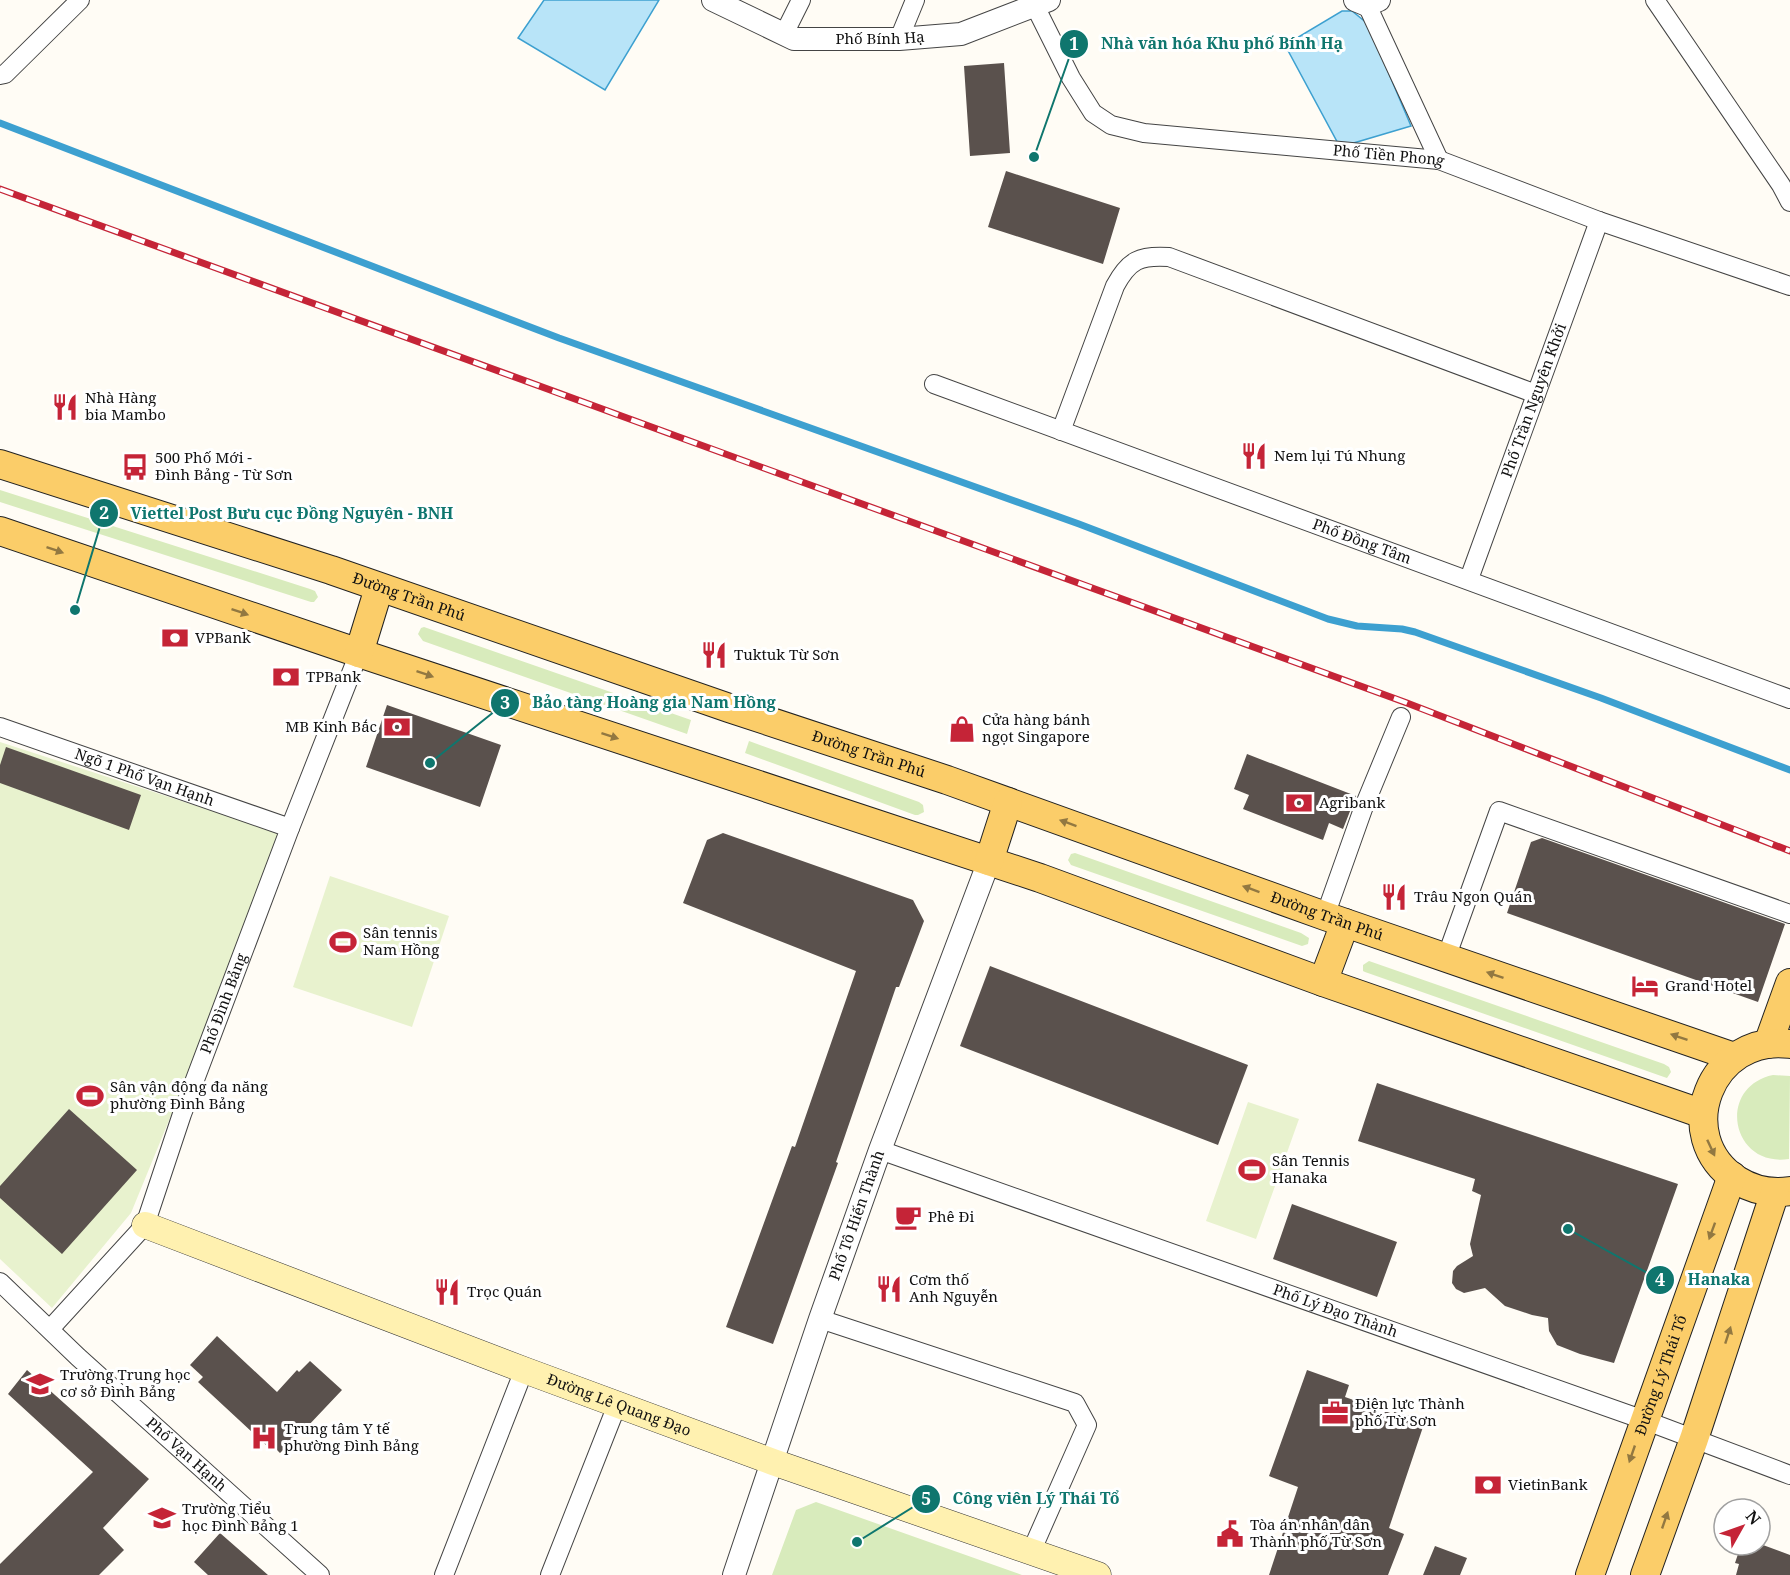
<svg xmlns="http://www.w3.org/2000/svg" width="1790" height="1575" font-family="'Noto Serif',serif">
<rect width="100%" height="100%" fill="#fffcf5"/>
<path fill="#d8ebbc" d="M 0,490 L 310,589 L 315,591 L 318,597 L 314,602 L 311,602 L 0,502 Z
M 424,627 L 691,720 L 687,734 L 423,641 L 418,634 L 421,628 Z
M 749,741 L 919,802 L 923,805 L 924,812 L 918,815 L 915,815 L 745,753 Z
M 1075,853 L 1301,933 L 1309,938 L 1308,944 L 1302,946 L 1071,865 L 1068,860 L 1071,854 Z
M 1369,961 L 1664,1064 L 1669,1067 L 1671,1072 L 1667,1078 L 1664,1077 L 1365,972 L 1363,971 L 1363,965 Z
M 1773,1075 L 1790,1076 L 1789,1159 C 1731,1168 1716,1087 1773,1075 Z
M 816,1502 L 1022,1575 L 772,1575 L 796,1510 Z"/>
<path fill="#e8f2ce" d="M 0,742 L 280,833 L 213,1013 L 131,1213 L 52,1308 L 0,1259 Z
M 330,876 L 449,916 L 412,1027 L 293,987 Z
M 1248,1102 L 1299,1119 L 1256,1239 L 1206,1221 Z"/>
<path fill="#b8e4f8" stroke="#3da0d0" stroke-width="1.5" d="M 544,0 L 659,0 L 605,90 L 518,38 Z
M 1342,11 L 1352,11 L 1368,24 L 1411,126 L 1340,147 L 1285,45 Z"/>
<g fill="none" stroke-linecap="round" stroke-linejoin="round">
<path stroke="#3da0d0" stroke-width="7" d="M 0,123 L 559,338 L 1079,524 L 1328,619 L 1357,626 L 1402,629 L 1415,632 L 1601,698 L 1790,770"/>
</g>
<path fill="#5a514d" d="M 1004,63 L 1010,153 L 970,156 L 964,66 Z
M 1006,171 L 1120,208 L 1103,264 L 988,227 Z
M 387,705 L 501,745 L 480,807 L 366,767 Z
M 6,747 L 141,795 L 129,830 L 0,783 L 0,765 Z
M 1247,754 L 1356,796 L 1343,829 L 1329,823 L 1323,840 L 1243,809 L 1249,795 L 1234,789 Z
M 723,833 L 913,900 L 924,921 L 899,987 L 896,987 L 836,1162 L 838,1163 L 773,1344 L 726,1327 L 792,1146 L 795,1147 L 856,971 L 683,903 L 707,840 Z
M 1542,838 L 1785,924 L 1758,1002 L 1507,913 L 1531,842 Z
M 990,966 L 1248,1065 L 1218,1145 L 960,1046 Z
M 1377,1083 L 1678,1184 L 1614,1363 L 1580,1354 L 1557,1345 L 1549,1331 L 1548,1318 L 1532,1315 L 1505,1306 L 1485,1288 L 1464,1293 L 1456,1289 L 1452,1283 L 1453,1271 L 1457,1266 L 1473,1256 L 1470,1244 L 1481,1195 L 1472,1191 L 1475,1179 L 1358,1141 Z
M 69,1109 L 137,1170 L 62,1254 L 0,1198 L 0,1186 Z
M 1292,1204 L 1397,1242 L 1377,1297 L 1273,1259 Z
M 217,1336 L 277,1392 L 297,1370 L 299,1372 L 310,1361 L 342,1390 L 289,1446 L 288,1445 L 280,1453 L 271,1444 L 268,1447 L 198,1382 L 203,1377 L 190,1365 Z
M 27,1370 L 149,1479 L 103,1528 L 124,1550 L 99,1575 L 0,1575 L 0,1564 L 93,1472 L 8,1394 Z
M 1307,1370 L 1349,1385 L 1345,1397 L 1393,1414 L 1395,1411 L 1425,1421 L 1389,1528 L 1404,1534 L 1388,1575 L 1269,1575 L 1298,1487 L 1269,1476 Z
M 220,1533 L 268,1575 L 208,1575 L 194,1562 Z
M 1741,1545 L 1763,1545 L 1790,1555 L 1790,1575 L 1736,1575 L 1739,1564 L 1735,1563 Z
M 1435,1546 L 1467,1558 L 1460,1575 L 1423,1575 Z"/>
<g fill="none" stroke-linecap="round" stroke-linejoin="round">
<defs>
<g id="minor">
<path d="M 1655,0 L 1781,185 L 1790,202"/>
<path d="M 1367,5 L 1439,160"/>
<path id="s1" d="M 1035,6 L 1071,78 L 1093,113 L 1111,125 L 1144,133 L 1439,160 L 1599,221 L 1790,286"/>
<path d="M 784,34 L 801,0"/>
<path d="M 899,39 L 915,0"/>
<path d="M 0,75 L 5,74 L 80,0"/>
<path id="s2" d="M 934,384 L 1790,699"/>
<path d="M 1061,431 L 1115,286 C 1129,260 1140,255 1169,257 L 1536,394"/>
<path id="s3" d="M 1469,579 L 1599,221"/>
<path id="s4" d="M 0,727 L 290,828"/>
<path d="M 1325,916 L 1363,809 L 1401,717"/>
<path d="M 1446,958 L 1499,811 L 1790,914"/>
<path id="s5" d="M 880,1150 L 1644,1420 L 1790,1475"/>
<path id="s6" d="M 0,1282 L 78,1357 L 320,1575"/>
<path d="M 820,1319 L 1075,1403 L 1087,1425 L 1031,1552"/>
<path id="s7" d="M 50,1329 L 145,1225 L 182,1114 L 290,828 L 359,653"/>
<path d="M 444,1575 L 524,1370"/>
<path d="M 550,1575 L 617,1405"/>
</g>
<g id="tertiary">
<path id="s8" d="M 713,0 L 794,39 L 899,39 L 961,34 L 1049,0"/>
<path d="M 1355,0 L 1367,5 L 1379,0"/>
<path id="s9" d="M 734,1575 L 820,1319 L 880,1150 L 989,861"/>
</g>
<g id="secondary">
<path id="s10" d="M 145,1225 L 524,1370 L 773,1462 L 1098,1575"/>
</g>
<g id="primary">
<path id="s11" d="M 0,464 L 331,570 L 729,708 L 947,780 L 1325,916 L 1734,1057"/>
<path d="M 0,531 L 359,653 L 1040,878 L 1323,982 L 1703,1114"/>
<path d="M 359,653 L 379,588"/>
<path d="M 989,861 L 1008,802"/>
<path d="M 1323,982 L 1345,923"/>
<path d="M 1768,1044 L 1790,983"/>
<path d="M 1790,1044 C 1711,1033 1670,1136 1737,1180 C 1753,1190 1771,1194 1790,1191"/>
<path id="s12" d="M 1590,1575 L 1732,1176"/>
<path d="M 1645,1575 L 1694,1439 L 1775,1192"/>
</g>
</defs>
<use href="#minor" stroke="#444" stroke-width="20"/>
<use href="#tertiary" stroke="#444" stroke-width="24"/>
<use href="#secondary" stroke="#333" stroke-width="27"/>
<use href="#primary" stroke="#222" stroke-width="30"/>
<use href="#minor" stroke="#fff" stroke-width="18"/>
<use href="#tertiary" stroke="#fff" stroke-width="22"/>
<use href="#secondary" stroke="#fff1b0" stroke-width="26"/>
<use href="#primary" stroke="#fbcd69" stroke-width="28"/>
<defs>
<path id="rail" d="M 0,189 L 1407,703 L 1790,851"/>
</defs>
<use href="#rail" stroke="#c52437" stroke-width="7"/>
<use href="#rail" stroke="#fff" stroke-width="4.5" stroke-dasharray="14" stroke-linecap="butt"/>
</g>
<defs><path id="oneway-solid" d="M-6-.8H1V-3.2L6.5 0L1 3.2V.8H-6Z" transform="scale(1.5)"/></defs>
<g fill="#927841">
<use href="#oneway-solid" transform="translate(55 550) rotate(19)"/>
<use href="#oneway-solid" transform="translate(240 612) rotate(19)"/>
<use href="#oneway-solid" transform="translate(425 674) rotate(19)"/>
<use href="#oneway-solid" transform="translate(610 736) rotate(18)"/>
<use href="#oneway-solid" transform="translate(1068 823) rotate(-160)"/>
<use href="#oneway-solid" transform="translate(1251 889) rotate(-160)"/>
<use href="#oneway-solid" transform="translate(1495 975) rotate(-161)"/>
<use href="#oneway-solid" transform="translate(1679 1037) rotate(-161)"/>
<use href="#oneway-solid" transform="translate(1711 1148) rotate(65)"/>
<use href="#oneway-solid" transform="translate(1712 1231) rotate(110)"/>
<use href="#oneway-solid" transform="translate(1728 1335) rotate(-72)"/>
<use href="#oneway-solid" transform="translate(1632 1454) rotate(109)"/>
<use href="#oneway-solid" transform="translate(1665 1520) rotate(-71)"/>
</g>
<defs>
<symbol id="restaurant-bare" viewBox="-9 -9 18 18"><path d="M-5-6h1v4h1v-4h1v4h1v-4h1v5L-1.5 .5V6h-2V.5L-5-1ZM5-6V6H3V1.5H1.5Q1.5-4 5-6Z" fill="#c52437" stroke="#fff" stroke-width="2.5" paint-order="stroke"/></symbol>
<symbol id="bus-bare" viewBox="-9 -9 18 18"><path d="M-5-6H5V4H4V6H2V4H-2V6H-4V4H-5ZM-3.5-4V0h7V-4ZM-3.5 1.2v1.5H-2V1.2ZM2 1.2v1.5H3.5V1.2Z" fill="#c52437" stroke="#fff" stroke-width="2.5" paint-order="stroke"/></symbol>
<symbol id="bank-bare" viewBox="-9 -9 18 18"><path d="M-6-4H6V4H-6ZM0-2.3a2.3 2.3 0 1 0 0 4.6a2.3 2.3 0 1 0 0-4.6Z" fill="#c52437" stroke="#fff" stroke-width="2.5" paint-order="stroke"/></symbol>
<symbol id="shop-bare" viewBox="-9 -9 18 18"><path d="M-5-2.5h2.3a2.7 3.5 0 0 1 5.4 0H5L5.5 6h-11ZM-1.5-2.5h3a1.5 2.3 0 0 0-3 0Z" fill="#c52437" stroke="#fff" stroke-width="2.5" paint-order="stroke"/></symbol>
<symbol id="stadium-bare" viewBox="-9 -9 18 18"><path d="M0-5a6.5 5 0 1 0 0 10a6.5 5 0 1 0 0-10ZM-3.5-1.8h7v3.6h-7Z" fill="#c52437" stroke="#fff" stroke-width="2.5" paint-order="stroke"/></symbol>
<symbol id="hotel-bare" viewBox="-9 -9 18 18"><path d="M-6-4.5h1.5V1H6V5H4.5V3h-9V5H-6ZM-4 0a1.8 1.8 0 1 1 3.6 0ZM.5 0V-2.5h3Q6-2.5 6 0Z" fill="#c52437" stroke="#fff" stroke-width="2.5" paint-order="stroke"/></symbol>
<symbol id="cafe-bare" viewBox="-9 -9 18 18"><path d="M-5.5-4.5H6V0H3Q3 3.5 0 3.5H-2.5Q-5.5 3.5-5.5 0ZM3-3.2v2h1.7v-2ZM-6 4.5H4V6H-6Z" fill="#c52437" stroke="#fff" stroke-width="2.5" paint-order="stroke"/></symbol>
<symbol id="school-bare" viewBox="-9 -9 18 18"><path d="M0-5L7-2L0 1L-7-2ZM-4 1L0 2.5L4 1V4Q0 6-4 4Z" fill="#c52437" stroke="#fff" stroke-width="2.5" paint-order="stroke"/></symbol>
<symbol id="office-bare" viewBox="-9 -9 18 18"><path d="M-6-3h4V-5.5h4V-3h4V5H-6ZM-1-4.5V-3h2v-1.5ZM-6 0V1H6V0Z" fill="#c52437" stroke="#fff" stroke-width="2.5" paint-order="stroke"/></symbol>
<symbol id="hospital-bare" viewBox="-9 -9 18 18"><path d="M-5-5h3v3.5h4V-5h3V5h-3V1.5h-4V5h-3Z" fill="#c52437" stroke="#fff" stroke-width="2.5" paint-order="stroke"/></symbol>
<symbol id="civic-bare" viewBox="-9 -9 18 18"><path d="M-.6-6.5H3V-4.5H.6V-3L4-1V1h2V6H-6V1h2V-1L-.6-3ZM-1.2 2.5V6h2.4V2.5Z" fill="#c52437" stroke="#fff" stroke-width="2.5" paint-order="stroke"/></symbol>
</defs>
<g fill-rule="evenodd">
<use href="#restaurant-bare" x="46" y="388" width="38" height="38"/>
<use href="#restaurant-bare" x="1235" y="437" width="38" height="38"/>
<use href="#bus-bare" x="116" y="448" width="38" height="38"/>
<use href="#bank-bare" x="156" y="619" width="38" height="38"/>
<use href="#restaurant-bare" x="695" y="636" width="38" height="38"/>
<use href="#bank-bare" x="267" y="658" width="38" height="38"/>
<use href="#bank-bare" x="378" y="708" width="38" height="38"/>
<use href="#shop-bare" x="943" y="710" width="38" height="38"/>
<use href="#bank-bare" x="1280" y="784" width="38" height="38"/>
<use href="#restaurant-bare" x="1375" y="878" width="38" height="38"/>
<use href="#stadium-bare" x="324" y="923" width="38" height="38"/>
<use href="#hotel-bare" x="1626" y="967" width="38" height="38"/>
<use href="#stadium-bare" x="71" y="1077" width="38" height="38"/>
<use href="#stadium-bare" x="1233" y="1151" width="38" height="38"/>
<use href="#cafe-bare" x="889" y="1198" width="38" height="38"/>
<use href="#restaurant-bare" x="870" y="1270" width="38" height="38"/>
<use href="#restaurant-bare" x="428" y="1273" width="38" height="38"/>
<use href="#school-bare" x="21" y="1365" width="38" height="38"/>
<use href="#office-bare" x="1316" y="1394" width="38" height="38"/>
<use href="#hospital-bare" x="245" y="1419" width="38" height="38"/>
<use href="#bank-bare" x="1469" y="1466" width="38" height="38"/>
<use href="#school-bare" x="143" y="1499" width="38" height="38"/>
<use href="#civic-bare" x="1211" y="1515" width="38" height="38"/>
</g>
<g text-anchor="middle" stroke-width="6" stroke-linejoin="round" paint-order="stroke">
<g font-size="15" fill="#111" stroke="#fff">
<text dy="5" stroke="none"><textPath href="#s8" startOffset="176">Phố Bính Hạ</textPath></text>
<text dy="5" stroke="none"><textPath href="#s1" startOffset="423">Phố Tiền Phong</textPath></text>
<text dy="5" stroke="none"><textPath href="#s3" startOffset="190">Phố Trần Nguyên Khởi</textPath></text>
<text dy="5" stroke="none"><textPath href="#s2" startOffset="456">Phố Đồng Tâm</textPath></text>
<text dy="5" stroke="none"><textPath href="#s11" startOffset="430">Đường Trần Phú</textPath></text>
<text dy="5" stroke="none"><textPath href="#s11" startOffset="916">Đường Trần Phú</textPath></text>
<text dy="5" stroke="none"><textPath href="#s4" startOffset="153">Ngõ 1 Phố Vạn Hạnh</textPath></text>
<text dy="5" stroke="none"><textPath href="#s11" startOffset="1402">Đường Trần Phú</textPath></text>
<text dy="5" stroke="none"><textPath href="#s7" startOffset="376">Phố Đình Bảng</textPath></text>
<text dy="5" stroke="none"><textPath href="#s9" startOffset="380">Phố Tô Hiến Thành</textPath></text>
<text dy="5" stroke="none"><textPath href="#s5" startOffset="483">Phố Lý Đạo Thành</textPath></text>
<text dy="5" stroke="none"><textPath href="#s12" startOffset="212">Đường Lý Thái Tổ</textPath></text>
<text dy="5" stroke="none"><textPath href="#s10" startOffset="507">Đường Lê Quang Đạo</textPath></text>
<text dy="5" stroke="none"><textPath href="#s6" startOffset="254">Phố Vạn Hạnh</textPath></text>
</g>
<g font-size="15" fill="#111" stroke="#fff" text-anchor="start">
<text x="85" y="403">Nhà Hàng<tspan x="85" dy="17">bia Mambo</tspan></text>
<text x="1274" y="461">Nem lụi Tú Nhung</text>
<text x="155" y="463">500 Phố Mới -<tspan x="155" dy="17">Đình Bảng - Từ Sơn</tspan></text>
<text x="195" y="643">VPBank</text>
<text x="734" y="660">Tuktuk Từ Sơn</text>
<text x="306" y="682">TPBank</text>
<text x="982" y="725">Cửa hàng bánh<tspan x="982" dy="17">ngọt Singapore</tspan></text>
<text x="377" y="732" text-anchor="end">MB Kinh Bắc</text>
<text x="1319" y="808">Agribank</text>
<text x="1414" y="902">Trâu Ngon Quán</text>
<text x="363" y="938">Sân tennis<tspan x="363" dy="17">Nam Hồng</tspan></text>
<text x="1665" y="991">Grand Hotel</text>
<text x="110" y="1092">Sân vận động đa năng<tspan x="110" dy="17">phường Đình Bảng</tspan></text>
<text x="1272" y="1166">Sân Tennis<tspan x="1272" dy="17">Hanaka</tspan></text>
<text x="928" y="1222">Phê Đi</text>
<text x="909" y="1285">Cơm thố<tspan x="909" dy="17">Anh Nguyễn</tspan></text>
<text x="467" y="1297">Trọc Quán</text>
<text x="60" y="1380">Trường Trung học<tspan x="60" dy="17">cơ sở Đình Bảng</tspan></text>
<text x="1355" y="1409">Điện lực Thành<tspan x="1355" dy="17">phố Từ Sơn</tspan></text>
<text x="284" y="1434">Trung tâm Y tế<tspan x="284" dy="17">phường Đình Bảng</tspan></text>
<text x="1508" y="1490">VietinBank</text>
<text x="182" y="1514">Trường Tiểu<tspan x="182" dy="17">học Đình Bảng 1</tspan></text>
<text x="1250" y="1530">Tòa án nhân dân<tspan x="1250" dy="17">Thành phố Từ Sơn</tspan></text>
</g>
</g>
<path fill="none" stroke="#0f766e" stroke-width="2" d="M1034 157L1074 44M75 610L104 513M430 763L505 703M1568 1229L1660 1280M857 1542L926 1499"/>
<g fill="#0f766e" stroke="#fff" stroke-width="2">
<circle cx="1034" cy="157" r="6"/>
<circle cx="75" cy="610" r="6"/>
<circle cx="430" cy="763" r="6"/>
<circle cx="1568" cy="1229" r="6"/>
<circle cx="857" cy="1542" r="6"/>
<circle cx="1074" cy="44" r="15"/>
<circle cx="104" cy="513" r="15"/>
<circle cx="505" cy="703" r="15"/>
<circle cx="1660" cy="1280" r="15"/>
<circle cx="926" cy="1499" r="15"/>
</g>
<g font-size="18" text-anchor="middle" font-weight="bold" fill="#fff">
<text x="1074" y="50">1</text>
<text x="104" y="519">2</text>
<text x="505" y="709">3</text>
<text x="1660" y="1286">4</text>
<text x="926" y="1505">5</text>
</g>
<g font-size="16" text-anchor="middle" font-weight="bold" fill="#0f766e" stroke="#fff" stroke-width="6" stroke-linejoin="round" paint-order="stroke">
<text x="1222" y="49">Nhà văn hóa Khu phố Bính Hạ</text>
<text x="292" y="519">Viettel Post Bưu cục Đồng Nguyên - BNH</text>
<text x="654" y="708">Bảo tàng Hoàng gia Nam Hồng</text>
<text x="1719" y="1285">Hanaka</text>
<text x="1036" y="1504">Công viên Lý Thái Tổ</text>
</g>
<g transform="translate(1742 1527) rotate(50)"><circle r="28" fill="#ffffff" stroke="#a0a0a0" stroke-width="1.5"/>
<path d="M0-4.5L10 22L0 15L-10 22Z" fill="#c52437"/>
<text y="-9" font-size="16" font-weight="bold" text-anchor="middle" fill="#111111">N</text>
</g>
</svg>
